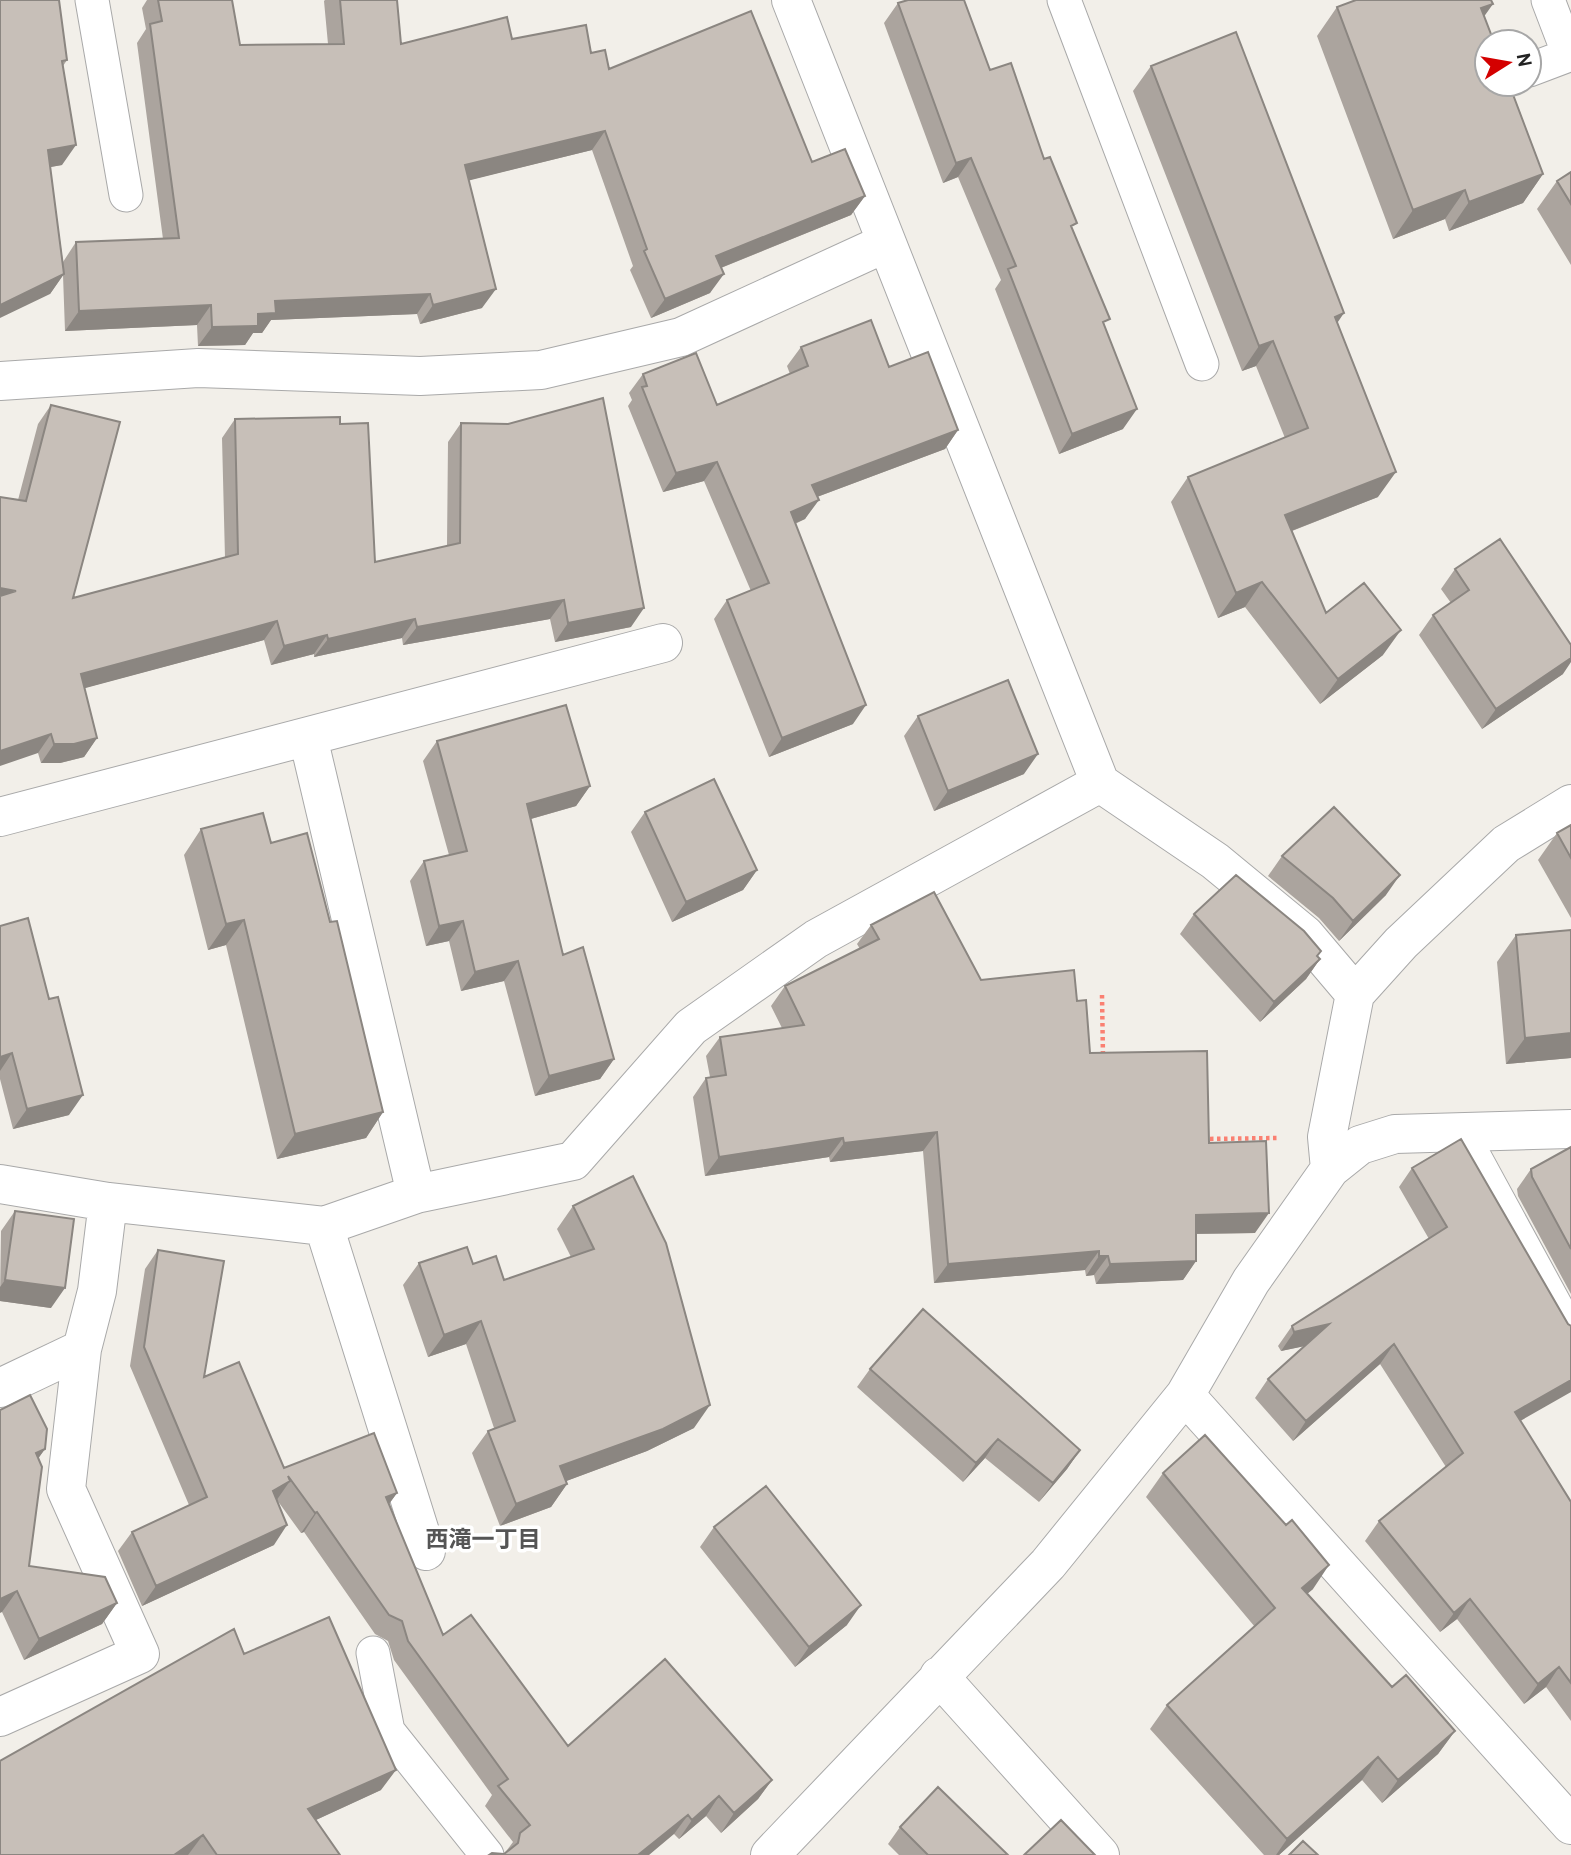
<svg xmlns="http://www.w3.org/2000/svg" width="1571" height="1855" font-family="Overpass,'Noto Sans JP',sans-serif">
<rect width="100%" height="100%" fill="#f2efe9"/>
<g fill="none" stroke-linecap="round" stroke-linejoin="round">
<defs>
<path id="lane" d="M 92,0 L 126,195
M 1064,0 L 1202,364
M 1529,70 L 1569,55 L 1548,0
M 1461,1132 L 1571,1334
M 373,1653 L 388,1731 L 487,1855"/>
<path id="street" d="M 791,0 L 1100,783 L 1215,861 L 1305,935 L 1355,994 L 1327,1137 L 1330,1169
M 0,381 L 198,368 L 420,376 L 541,370 L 681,337 L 886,243
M 308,737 L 416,1194
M 0,817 L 663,643
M 1355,994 L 1401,943 L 1506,844 L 1571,804
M 0,1184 L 108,1202 L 324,1226 L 416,1194 L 573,1161 L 691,1027 L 816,939 L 1100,783
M 324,1226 L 426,1551
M 0,1388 L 82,1349 L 97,1291 L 108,1202
M 1185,1395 L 1571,1825
M 939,1676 L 1100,1855
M 0,1717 L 140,1654 L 66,1489 L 82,1349
M 770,1855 L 1048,1564 L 1185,1395 L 1251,1281 L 1330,1169 L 1360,1145 L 1395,1134 L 1571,1129"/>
</defs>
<use href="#lane" stroke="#a9a9a9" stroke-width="35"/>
<use href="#street" stroke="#a9a9a9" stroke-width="40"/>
<path stroke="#fa8072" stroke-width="4.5" stroke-dasharray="3.5 3.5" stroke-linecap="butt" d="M 1102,995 L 1103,1057
M 1203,1139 L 1278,1138"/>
<use href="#lane" stroke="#fff" stroke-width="33"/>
<use href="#street" stroke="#fff" stroke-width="38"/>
</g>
<path fill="#aba49e" d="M 0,0 L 67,60 L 63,66 L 62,165 L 50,167 L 63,262 L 76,242 L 163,239 L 137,43 L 146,29 L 142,8 L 147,0 L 232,0 L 240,45 L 328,44 L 324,1 L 325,0 L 397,0 L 401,44 L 512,39 L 591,53 L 609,69 L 812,162 L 865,196 L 851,215 L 721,268 L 710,293 L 651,318 L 630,270 L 633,266 L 592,150 L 469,180 L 482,308 L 420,324 L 417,314 L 271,320 L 262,333 L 253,333 L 245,345 L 198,346 L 197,325 L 65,331 L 63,275 L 50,294 Z
M 898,3 L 990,70 L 1044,159 L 1072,230 L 1105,326 L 1123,429 L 1059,454 L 995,289 L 1001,280 L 958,177 L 943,183 L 884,23 Z
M 1337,7 L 1484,16 L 1543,174 L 1523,203 L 1449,231 L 1445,219 L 1393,239 L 1317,36 Z
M 1151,66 L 1337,323 L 1378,497 L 1292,531 L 1326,613 L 1383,655 L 1320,704 L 1245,607 L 1218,618 L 1171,502 L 1188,477 L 1285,438 L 1256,366 L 1242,371 L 1133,91 Z
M 1571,172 L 1571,265 L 1537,209 L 1557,181 Z
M 801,347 L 889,367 L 958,430 L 945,449 L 817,497 L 805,519 L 795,524 L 853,724 L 769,757 L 714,619 L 727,600 L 751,591 L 704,481 L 663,492 L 628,406 L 632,400 L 629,393 L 643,374 L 717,405 L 790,374 L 787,366 Z
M 51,405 L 73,598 L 225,558 L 222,438 L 235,419 L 340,424 L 375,562 L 447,546 L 448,442 L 461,423 L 631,627 L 555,642 L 550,619 L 403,645 L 402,638 L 314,657 L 314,654 L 271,665 L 264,640 L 84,688 L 97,738 L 84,757 L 60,763 L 41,763 L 38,753 L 18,500 L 38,424 Z
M 1455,569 L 1563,674 L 1482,729 L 1419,635 L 1433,615 L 1451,603 L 1441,589 Z
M 918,716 L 1024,774 L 934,811 L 904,736 Z
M 437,741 L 590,786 L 576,806 L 531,819 L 563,955 L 614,1059 L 600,1079 L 535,1096 L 504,981 L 461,991 L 449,941 L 426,946 L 410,881 L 424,861 L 449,855 L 423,761 Z
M 645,812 L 757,870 L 743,890 L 672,922 L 631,832 Z
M 1571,825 L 1571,918 L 1538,860 L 1557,833 Z
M 201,829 L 271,843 L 330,922 L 383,1112 L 366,1138 L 277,1159 L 226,945 L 208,950 L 184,855 Z
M 1282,856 L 1386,895 L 1339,941 L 1319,918 L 1268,876 Z
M 1194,914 L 1321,951 L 1317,957 L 1320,959 L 1306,979 L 1260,1022 L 1180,934 Z
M 871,925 L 981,980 L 1077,1001 L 1090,1053 L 1209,1143 L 1255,1233 L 1196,1234 L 1196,1261 L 1183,1280 L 1096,1284 L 1094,1275 L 1086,1276 L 1085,1270 L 934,1283 L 923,1151 L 830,1162 L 829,1157 L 705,1176 L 693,1097 L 706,1078 L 710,1077 L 706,1056 L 720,1037 L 782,1028 L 771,1006 L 785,986 L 860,949 L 857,944 Z
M 0,926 L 69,1115 L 13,1129 L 0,1079 Z
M 1516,935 L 1571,1058 L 1506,1064 L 1497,962 Z
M 1461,1139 L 1520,1421 L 1571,1502 L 1571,1721 L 1546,1687 L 1524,1704 L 1457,1619 L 1440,1632 L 1365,1541 L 1379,1521 L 1446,1467 L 1380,1364 L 1293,1441 L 1255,1398 L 1268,1379 L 1304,1346 L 1281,1351 L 1278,1346 L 1292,1326 L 1429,1239 L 1399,1187 L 1412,1168 Z
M 1571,1147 L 1571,1294 L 1518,1196 L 1517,1189 L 1531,1169 Z
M 573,1206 L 694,1428 L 647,1451 L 566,1481 L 567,1484 L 551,1507 L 500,1526 L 472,1453 L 488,1431 L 494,1428 L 466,1344 L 428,1357 L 403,1285 L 419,1263 L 473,1264 L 504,1280 L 571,1257 L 557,1229 Z
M 15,1211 L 51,1308 L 0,1301 L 1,1231 Z
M 158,1250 L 204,1377 L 284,1468 L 397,1493 L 389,1504 L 443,1635 L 568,1746 L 772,1780 L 758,1799 L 721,1833 L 706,1816 L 679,1839 L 674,1834 L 504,1854 L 513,1842 L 485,1806 L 492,1795 L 394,1660 L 388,1641 L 375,1634 L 304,1532 L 301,1533 L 277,1500 L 274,1545 L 142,1606 L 118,1551 L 132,1532 L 189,1505 L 130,1366 L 145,1269 Z
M 870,1369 L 1080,1450 L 1067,1469 L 1039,1502 L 985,1458 L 963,1482 L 857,1387 Z
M 0,1410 L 45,1449 L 38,1458 L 29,1566 L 117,1603 L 102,1624 L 24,1660 L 2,1612 Z
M 1163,1473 L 1313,1589 L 1307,1594 L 1392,1687 L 1455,1731 L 1438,1754 L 1382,1803 L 1362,1780 L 1279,1855 L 1264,1855 L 1150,1729 L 1167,1705 L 1255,1627 L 1146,1497 Z
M 714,1527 L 847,1625 L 795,1667 L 700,1547 Z
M 244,1654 L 381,1790 L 316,1820 L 340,1855 L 0,1855 Z
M 900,1827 L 1008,1855 L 899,1855 L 888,1844 Z"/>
<path fill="#8b8681" d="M 1493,4 L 1473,32 L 1481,8 Z
M 605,131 L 592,150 L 451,185 L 465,165 Z
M 76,145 L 62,165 L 34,170 L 48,150 Z
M 971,158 L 958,177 L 943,183 L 956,163 Z
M 1543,174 L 1523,203 L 1449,231 L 1469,202 Z
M 1465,190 L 1445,219 L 1393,239 L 1413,210 Z
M 865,196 L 851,215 L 703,275 L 716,256 Z
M 64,274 L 50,294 L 0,318 L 0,305 Z
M 724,274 L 710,293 L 651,318 L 665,299 Z
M 496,289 L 482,308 L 420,324 L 433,305 Z
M 430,294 L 417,314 L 271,320 L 262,333 L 253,333 L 245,345 L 198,346 L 212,327 L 258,314 L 275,301 Z
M 211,305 L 197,325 L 65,331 L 79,311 Z
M 1344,313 L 1327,338 L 1335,317 Z
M 1273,341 L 1256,366 L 1242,371 L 1259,346 Z
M 1137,409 L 1123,429 L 1059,454 L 1072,434 Z
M 958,430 L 945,449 L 798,504 L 812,485 Z
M 717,462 L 704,481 L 663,492 L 676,473 Z
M 1396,472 L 1378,497 L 1268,540 L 1285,515 Z
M 819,500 L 805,519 L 777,531 L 791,512 Z
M 1262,582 L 1245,607 L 1218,618 L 1236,593 Z
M 0,588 L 16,591 L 0,610 Z
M 564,600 L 550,619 L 403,645 L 417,627 Z
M 644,608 L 631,627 L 555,642 L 568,623 Z
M 415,619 L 402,638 L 314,657 L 328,639 Z
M 277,621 L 264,640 L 67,693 L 81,674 Z
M 1401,630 L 1383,655 L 1320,704 L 1338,679 Z
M 327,635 L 314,654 L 271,665 L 284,646 Z
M 1571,658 L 1571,662 L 1563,674 L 1482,729 L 1496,709 Z
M 866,705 L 853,724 L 769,757 L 782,738 Z
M 51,734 L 38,753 L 0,766 L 0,751 Z
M 97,738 L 84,757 L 60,763 L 41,763 L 54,744 Z
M 1038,754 L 1024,774 L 934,811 L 948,791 Z
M 590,786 L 576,806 L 513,824 L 527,804 Z
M 757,870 L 743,890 L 672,922 L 686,902 Z
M 1400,875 L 1386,895 L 1339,941 L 1353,921 Z
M 244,920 L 226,945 L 208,950 L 226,924 Z
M 463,921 L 449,941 L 426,946 L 439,926 Z
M 1321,951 L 1307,971 L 1320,959 L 1306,979 L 1260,1022 L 1274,1002 Z
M 518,961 L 504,981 L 461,991 L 475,972 Z
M 1571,1033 L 1571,1058 L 1506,1064 L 1525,1038 Z
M 12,1053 L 0,1071 L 0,1057 Z
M 614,1059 L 600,1079 L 535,1096 L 549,1076 Z
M 83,1095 L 69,1115 L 13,1129 L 27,1109 Z
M 383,1112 L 366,1138 L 277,1159 L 295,1134 Z
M 937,1132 L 923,1151 L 830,1162 L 844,1143 Z
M 843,1138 L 829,1157 L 705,1176 L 719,1157 Z
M 1269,1213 L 1255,1233 L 1182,1234 L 1196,1215 Z
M 1099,1251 L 1085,1270 L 934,1283 L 948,1264 Z
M 1099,1256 L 1108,1256 L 1094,1275 L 1086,1276 Z
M 1196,1261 L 1183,1280 L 1096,1284 L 1110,1264 Z
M 5,1280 L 65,1288 L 51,1308 L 0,1301 L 0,1287 Z
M 481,1321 L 466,1344 L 428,1357 L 444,1335 Z
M 1329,1324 L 1315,1344 L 1281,1351 L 1294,1332 Z
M 1394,1344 L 1380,1364 L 1293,1441 L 1306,1421 Z
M 1571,1380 L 1571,1392 L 1501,1432 L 1515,1412 Z
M 710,1405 L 694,1428 L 647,1451 L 545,1489 L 560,1466 Z
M 998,1439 L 985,1458 L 963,1482 L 976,1463 Z
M 45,1449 L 30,1470 L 36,1453 Z
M 1080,1450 L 1067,1469 L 1039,1502 L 1053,1483 Z
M 290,1481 L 276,1501 L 273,1491 Z
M 567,1484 L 551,1507 L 500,1526 L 516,1504 Z
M 397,1493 L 383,1512 L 386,1497 Z
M 317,1512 L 304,1532 L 301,1533 L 315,1513 Z
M 287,1525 L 274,1545 L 142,1606 L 156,1586 Z
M 1329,1565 L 1313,1589 L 1285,1612 L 1302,1588 Z
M 17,1591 L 2,1612 L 0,1613 L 0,1599 Z
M 1470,1599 L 1457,1619 L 1440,1632 L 1454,1613 Z
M 117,1603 L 102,1624 L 24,1660 L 39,1639 Z
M 861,1605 L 847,1625 L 795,1667 L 809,1647 Z
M 1559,1667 L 1546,1687 L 1524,1704 L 1538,1684 Z
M 1455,1731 L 1438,1754 L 1382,1803 L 1398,1780 Z
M 1378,1757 L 1362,1780 L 1279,1855 L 1276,1855 L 1287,1839 Z
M 396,1770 L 381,1790 L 294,1830 L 308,1809 Z
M 772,1780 L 758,1799 L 721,1833 L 734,1813 Z
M 719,1796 L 706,1816 L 679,1839 L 692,1820 Z
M 688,1815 L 674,1834 L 649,1855 L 638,1855 Z
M 203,1835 L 188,1855 L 174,1855 Z"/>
<path fill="#c7bfb8" stroke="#8b8681" stroke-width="2" d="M 0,0 L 59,0 L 67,60 L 62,61 L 76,145 L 48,150 L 64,274 L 0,305 Z
M 158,0 L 232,0 L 240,45 L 344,44 L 340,0 L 397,0 L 401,44 L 507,17 L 512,39 L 586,25 L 591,53 L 605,50 L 609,69 L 751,11 L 812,162 L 845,149 L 865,196 L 716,256 L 724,274 L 665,299 L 644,251 L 647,249 L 605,131 L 465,165 L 496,289 L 433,305 L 430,294 L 275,301 L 276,313 L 258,314 L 258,326 L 212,327 L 211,305 L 79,311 L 76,242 L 179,238 L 150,24 L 162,21 Z
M 908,0 L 964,0 L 990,70 L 1011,63 L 1044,159 L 1050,157 L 1077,223 L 1071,226 L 1110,319 L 1103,322 L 1137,409 L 1072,434 L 1008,269 L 1016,266 L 971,158 L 956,163 L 898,3 Z
M 1356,0 L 1491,0 L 1493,4 L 1481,8 L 1494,42 L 1487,42 L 1487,84 L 1509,84 L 1543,174 L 1469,202 L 1465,190 L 1413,210 L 1337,7 Z
M 1236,32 L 1344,313 L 1335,317 L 1396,472 L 1285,515 L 1326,613 L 1364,583 L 1401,630 L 1338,679 L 1262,582 L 1236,593 L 1188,477 L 1308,428 L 1273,341 L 1259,346 L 1151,66 Z
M 1571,172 L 1571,204 L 1557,181 Z
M 871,320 L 889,367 L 928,352 L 958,430 L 812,485 L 819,500 L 791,512 L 866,705 L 782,738 L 727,600 L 769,583 L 717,462 L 676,473 L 642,387 L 647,386 L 643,374 L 696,353 L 717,405 L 808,366 L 801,347 Z
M 603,398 L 644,608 L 568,623 L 564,600 L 417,627 L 415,619 L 328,639 L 327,635 L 284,646 L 277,621 L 81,674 L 97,738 L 74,744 L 54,744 L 51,734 L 0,751 L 0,596 L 16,591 L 0,588 L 0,497 L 26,501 L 51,405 L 120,422 L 73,598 L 238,554 L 235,419 L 340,417 L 340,424 L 368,423 L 375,562 L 460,543 L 461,423 L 508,424 Z
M 1500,539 L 1571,645 L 1571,658 L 1496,709 L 1433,615 L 1469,590 L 1455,569 Z
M 1008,680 L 1038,754 L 948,791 L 918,716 Z
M 566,705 L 590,786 L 527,804 L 563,955 L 583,947 L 614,1059 L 549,1076 L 518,961 L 475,972 L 463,921 L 439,926 L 424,861 L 467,851 L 437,741 Z
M 714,779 L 757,870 L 686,902 L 645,812 Z
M 1334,807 L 1400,875 L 1353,921 L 1333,898 L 1282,856 Z
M 263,813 L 271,843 L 307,833 L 330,922 L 337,921 L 383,1112 L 295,1134 L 244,920 L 226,924 L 201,829 Z
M 1571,825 L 1571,858 L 1557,833 Z
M 1236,875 L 1304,931 L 1321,951 L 1317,956 L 1320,959 L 1274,1002 L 1194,914 Z
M 934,892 L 981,980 L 1074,970 L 1077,1001 L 1086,1000 L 1090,1053 L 1207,1051 L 1209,1143 L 1266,1141 L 1269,1213 L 1196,1215 L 1196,1261 L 1110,1264 L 1108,1256 L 1099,1256 L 1099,1251 L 948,1264 L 937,1132 L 844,1143 L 843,1138 L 719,1157 L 706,1078 L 726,1075 L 720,1037 L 804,1025 L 785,986 L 879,939 L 871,925 Z
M 28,918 L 49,999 L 58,997 L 83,1095 L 27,1109 L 12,1053 L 0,1057 L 0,926 Z
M 1571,930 L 1571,1033 L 1525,1038 L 1516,935 Z
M 1461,1139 L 1568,1324 L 1571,1326 L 1571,1380 L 1515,1412 L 1571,1502 L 1571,1683 L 1559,1667 L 1538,1684 L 1470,1599 L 1454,1613 L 1379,1521 L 1463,1453 L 1394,1344 L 1306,1421 L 1268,1379 L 1329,1324 L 1294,1332 L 1292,1326 L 1447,1227 L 1412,1168 Z
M 1571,1147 L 1571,1249 L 1532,1177 L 1531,1169 Z
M 633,1176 L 666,1243 L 710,1405 L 663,1429 L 560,1466 L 567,1484 L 516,1504 L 488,1431 L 515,1421 L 481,1321 L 444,1335 L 419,1263 L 467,1247 L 473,1264 L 496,1256 L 504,1280 L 594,1249 L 573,1206 Z
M 15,1211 L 74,1219 L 65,1288 L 5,1280 Z
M 158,1250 L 224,1261 L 204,1377 L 239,1362 L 284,1468 L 374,1433 L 397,1493 L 386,1497 L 443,1635 L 471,1615 L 568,1746 L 665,1659 L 772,1780 L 734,1813 L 719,1796 L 692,1820 L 688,1815 L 638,1855 L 489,1855 L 492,1853 L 504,1854 L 518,1843 L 520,1833 L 530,1825 L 498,1786 L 508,1779 L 408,1641 L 402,1621 L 389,1615 L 317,1512 L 315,1513 L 288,1476 L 290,1481 L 273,1491 L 287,1525 L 156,1586 L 132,1532 L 207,1497 L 144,1347 Z
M 923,1309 L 1080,1450 L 1053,1483 L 998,1439 L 976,1463 L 870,1369 Z
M 30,1395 L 47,1429 L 45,1449 L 36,1453 L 42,1467 L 29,1566 L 105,1577 L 117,1603 L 39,1639 L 17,1591 L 0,1599 L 0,1410 Z
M 1205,1435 L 1286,1525 L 1292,1520 L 1329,1565 L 1302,1588 L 1392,1687 L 1406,1675 L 1455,1731 L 1398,1780 L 1378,1757 L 1287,1839 L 1167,1705 L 1275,1608 L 1163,1473 Z
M 766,1486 L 861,1605 L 809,1647 L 714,1527 Z
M 329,1617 L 396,1770 L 308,1809 L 340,1855 L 217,1855 L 203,1835 L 174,1855 L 0,1855 L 0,1761 L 234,1629 L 244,1654 Z
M 938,1787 L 1008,1855 L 928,1855 L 900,1827 Z
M 1061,1820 L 1095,1855 L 1024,1855 Z
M 1303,1841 L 1318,1855 L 1289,1855 Z"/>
<g text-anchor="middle" stroke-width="7" stroke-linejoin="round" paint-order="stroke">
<g font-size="23" font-weight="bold" fill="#555" stroke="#fff">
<text x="483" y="1547">西滝一丁目</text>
</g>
</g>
<g transform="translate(1508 63) rotate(79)"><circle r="33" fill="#ffffff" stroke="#a7a7a7" stroke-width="2"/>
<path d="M0-5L12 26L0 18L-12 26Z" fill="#d40000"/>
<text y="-10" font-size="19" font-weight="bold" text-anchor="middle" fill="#222222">N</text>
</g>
</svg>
